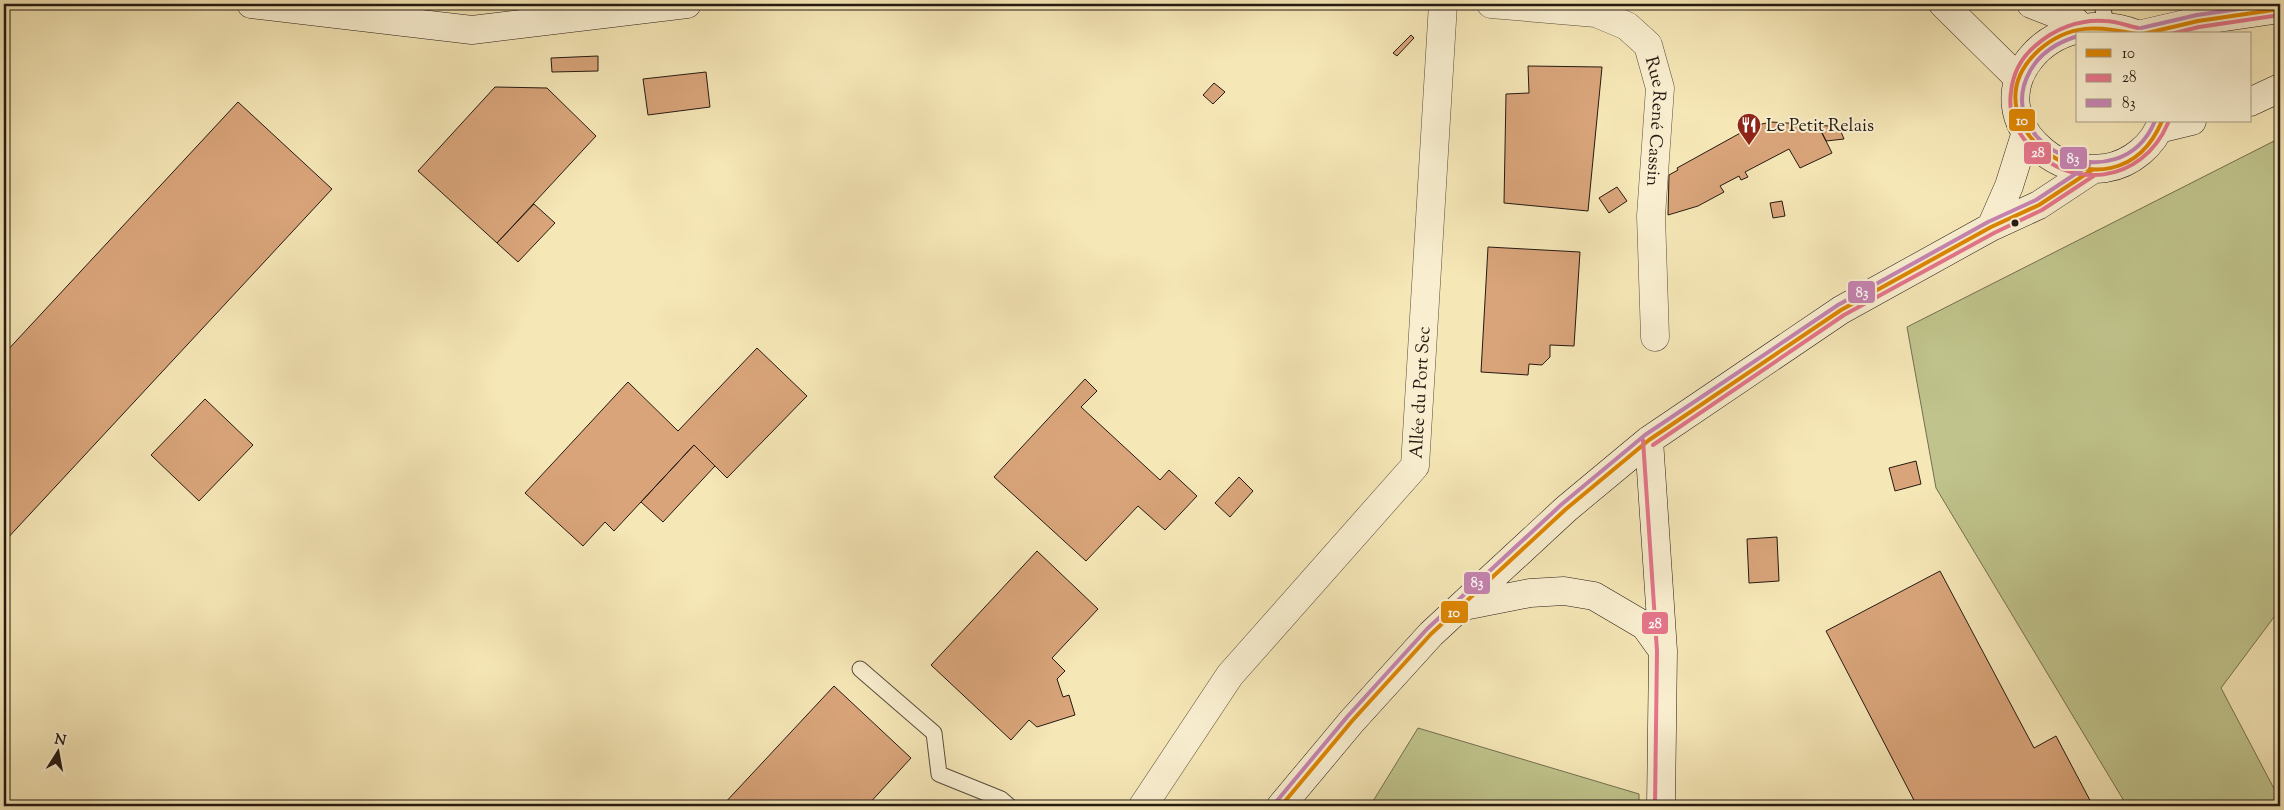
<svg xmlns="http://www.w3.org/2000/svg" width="2284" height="810" font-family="'Sorts Mill Goudy',serif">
<rect width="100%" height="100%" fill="#f6e7b7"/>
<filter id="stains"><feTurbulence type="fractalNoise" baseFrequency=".004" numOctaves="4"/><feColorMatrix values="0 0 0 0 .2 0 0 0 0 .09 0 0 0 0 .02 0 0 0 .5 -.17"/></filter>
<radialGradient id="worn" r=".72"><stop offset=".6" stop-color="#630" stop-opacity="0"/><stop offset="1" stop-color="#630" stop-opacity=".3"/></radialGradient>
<path fill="#c0c48c" stroke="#726f4f" d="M 2280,138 L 2280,609 L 2221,688 L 2280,800 L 2280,806 L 2127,806 L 1936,488 L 1907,327 Z
M 1418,728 L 1639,794 L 1639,806 L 1370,806 Z"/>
<path fill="#d9a47a" stroke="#251a12" d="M 1411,35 L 1414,38 L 1397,56 L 1393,53 Z
M 598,56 L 598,71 L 552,72 L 551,58 Z
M 1528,66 L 1602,67 L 1588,211 L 1504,203 L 1506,94 L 1529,93 Z
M 706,72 L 710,107 L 648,115 L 643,79 Z
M 1214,83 L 1225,92 L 1213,104 L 1203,95 Z
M 495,87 L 547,88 L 596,136 L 497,243 L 418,171 Z
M 238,102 L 332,189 L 4,542 L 4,354 Z
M 1771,122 L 1818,125 L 1832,153 L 1800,168 L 1789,149 L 1745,172 L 1748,177 L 1741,180 L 1739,176 L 1720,186 L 1724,192 L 1698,206 L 1668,215 L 1669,175 L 1678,170 L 1677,168 L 1753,126 Z
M 1818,125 L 1839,127 L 1844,139 L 1826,141 Z
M 1617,187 L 1627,201 L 1609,213 L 1599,198 Z
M 1782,201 L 1785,216 L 1773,218 L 1770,203 Z
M 534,204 L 555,223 L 518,262 L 497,243 Z
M 1488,247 L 1580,252 L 1574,346 L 1550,345 L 1550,357 L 1542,365 L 1529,364 L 1528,375 L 1481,372 Z
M 757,348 L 807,396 L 727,478 L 694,445 L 614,531 L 605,522 L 583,546 L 525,493 L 628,382 L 678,431 Z
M 1085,379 L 1097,391 L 1081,407 L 1160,480 L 1169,470 L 1197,496 L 1165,530 L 1138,506 L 1086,561 L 994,477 Z
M 205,399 L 253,445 L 199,501 L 151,455 Z
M 694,445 L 715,466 L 663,522 L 641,502 Z
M 1916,461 L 1921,484 L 1895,491 L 1889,468 Z
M 1239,477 L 1253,491 L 1230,517 L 1215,503 Z
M 1777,537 L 1779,581 L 1749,583 L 1747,539 Z
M 1037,551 L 1098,609 L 1052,658 L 1065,671 L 1057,679 L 1063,697 L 1069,695 L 1075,715 L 1037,727 L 1029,720 L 1011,740 L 931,665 Z
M 1940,571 L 2034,748 L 2056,736 L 2093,806 L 1917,806 L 1826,631 Z
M 834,686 L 911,758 L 867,806 L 722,806 Z"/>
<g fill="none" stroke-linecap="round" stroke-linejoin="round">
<defs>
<path id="lane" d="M 2102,4 L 2105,19
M 860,669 L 934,733 L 939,774 L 1001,799 L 1009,806"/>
<g id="street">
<path id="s1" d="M 1491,4 L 1596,13 L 1627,26 L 1648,45 L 1660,88 L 1651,216 L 1655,337"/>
<path id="s2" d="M 1143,806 L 1230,675 L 1415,466 L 1443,4"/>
</g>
<path id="secondary" d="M 251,4 L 472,30 L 687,4
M 1943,4 L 2017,77
M 2031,4 L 2075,21
M 2137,34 C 2048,0 1973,94 2043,151 C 2062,167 2082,171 2106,168 C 2131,164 2154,145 2162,121
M 2142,34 L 2198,21 L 2280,9
M 2250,102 L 2280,88
M 2159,129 L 2192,121
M 1991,227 L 2009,186 L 2026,132
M 1649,440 L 1663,651 L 1661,806
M 1464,606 L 1530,593 L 1564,591 L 1594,596 L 1645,626 L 1663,651
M 1281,806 L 1352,721 L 1431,634 L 1566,509 L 1649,440 L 1841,310 L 1991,227 L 2039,205 L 2092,170"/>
</defs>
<use href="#lane" stroke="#594d3b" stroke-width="17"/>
<use href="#street" stroke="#594d3b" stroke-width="29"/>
<use href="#secondary" stroke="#251a12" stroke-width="29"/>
<use href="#lane" stroke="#f9efd0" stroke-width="15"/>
<use href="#street" stroke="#f9efd0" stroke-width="28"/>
<use href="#secondary" stroke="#f9efd0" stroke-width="28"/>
<defs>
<path id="bus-1" d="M 2136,34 C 2099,26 2070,23 2039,50 C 1956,126 2115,233 2162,121
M 2143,34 L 2198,21 L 2280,9
M 1281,806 L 1352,721 L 1431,634 L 1566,509 L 1649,440 L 1841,310 L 1991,227 L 2039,205 L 2092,170"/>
<path id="bus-2" d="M 2138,28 C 2128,26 2116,21 2105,21 C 2079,19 2054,29 2035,46 C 2021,58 2013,73 2011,92 C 2008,112 2015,129 2028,144 C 2070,192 2142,184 2168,123
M 2171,34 L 2199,27 L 2280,15
M 1643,440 L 1657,651 L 1655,806
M 1653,445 L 1844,315 L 1994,233 L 2042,210 L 2095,175"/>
<path id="bus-3" d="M 2141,28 L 2197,15 L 2273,4
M 2078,36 C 2058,42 2040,53 2030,71 C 1989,146 2120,205 2155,121
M 1276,802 L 1347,717 L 1427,629 L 1562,504 L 1645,435 L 1838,305 L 1988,222 L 2036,200 L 2089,165"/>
</defs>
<use href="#bus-1" stroke="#f9efd0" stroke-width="8"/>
<use href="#bus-2" stroke="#f9efd0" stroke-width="8"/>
<use href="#bus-3" stroke="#f9efd0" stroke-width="8"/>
<use href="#bus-1" stroke="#de8602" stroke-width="4"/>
<use href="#bus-2" stroke="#e5758b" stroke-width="4"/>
<use href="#bus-3" stroke="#c684b3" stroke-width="4"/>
</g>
<defs>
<symbol id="restaurant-pin" viewBox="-11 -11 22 30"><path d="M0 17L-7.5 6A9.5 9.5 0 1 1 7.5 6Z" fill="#8f2418" stroke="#f9efd0"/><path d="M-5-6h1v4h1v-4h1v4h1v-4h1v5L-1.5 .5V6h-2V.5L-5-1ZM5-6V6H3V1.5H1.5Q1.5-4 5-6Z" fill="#fff"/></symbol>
</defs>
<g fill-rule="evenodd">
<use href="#restaurant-pin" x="1735" y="111" width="28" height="38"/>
</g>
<circle fill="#251a12" stroke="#f9efd0" stroke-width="2" cx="2015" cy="223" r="4.5"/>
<g text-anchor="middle" stroke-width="4" stroke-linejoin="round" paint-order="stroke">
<g font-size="18" fill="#251a12" stroke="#f9efd0">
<text dy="6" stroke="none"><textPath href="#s1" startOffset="245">Rue René Cassin</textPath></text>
<text dy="6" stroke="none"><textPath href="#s2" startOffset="510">Allée du Port Sec</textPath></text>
</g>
<g font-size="18" fill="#251a12" stroke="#f9efd0" text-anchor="start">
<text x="1766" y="131">Le Petit Relais</text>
</g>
</g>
<g stroke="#f9efd0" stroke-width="2">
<rect x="2008" y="108" width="28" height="24" rx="5" fill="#de8602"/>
<rect x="2023" y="141" width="29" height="24" rx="5" fill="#e5758b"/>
<rect x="2059" y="146" width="29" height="24" rx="5" fill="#c684b3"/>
<rect x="1847" y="280" width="29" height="24" rx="5" fill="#c684b3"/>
<rect x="1463" y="571" width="28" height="24" rx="5" fill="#c684b3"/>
<rect x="1440" y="600" width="29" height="24" rx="5" fill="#de8602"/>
<rect x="1641" y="611" width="28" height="24" rx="5" fill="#e5758b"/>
</g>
<g font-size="14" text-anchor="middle" font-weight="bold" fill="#fff">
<text x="2022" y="125">10</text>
<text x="2038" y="157">28</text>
<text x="2073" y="163">83</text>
<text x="1862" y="297">83</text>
<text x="1477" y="587">83</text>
<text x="1454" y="617">10</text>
<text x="1655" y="628">28</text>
</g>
<rect width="2284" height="810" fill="none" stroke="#f6e7b7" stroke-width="20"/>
<rect x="5" y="5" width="2274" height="800" fill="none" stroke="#251a12" stroke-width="2.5"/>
<rect x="10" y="10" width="2264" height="790" fill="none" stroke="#251a12"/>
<rect x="2076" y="32" width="175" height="90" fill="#f9efd0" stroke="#a49a84"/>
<rect x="2086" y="49" width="25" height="8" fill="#de8602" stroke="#a49a84"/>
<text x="2122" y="58" font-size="15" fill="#251a12">10</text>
<rect x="2086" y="74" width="25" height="8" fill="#e5758b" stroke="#a49a84"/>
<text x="2122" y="82" font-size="15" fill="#251a12">28</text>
<rect x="2086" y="99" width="25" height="8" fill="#c684b3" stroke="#a49a84"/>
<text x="2122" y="108" font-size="15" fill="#251a12">83</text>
<g transform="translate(58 752) rotate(11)" stroke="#f9efd0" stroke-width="4" paint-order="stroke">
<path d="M0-4L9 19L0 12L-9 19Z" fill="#251a12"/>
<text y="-8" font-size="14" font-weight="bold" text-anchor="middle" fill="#251a12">N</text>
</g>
<rect width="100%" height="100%" filter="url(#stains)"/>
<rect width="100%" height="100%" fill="url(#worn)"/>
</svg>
